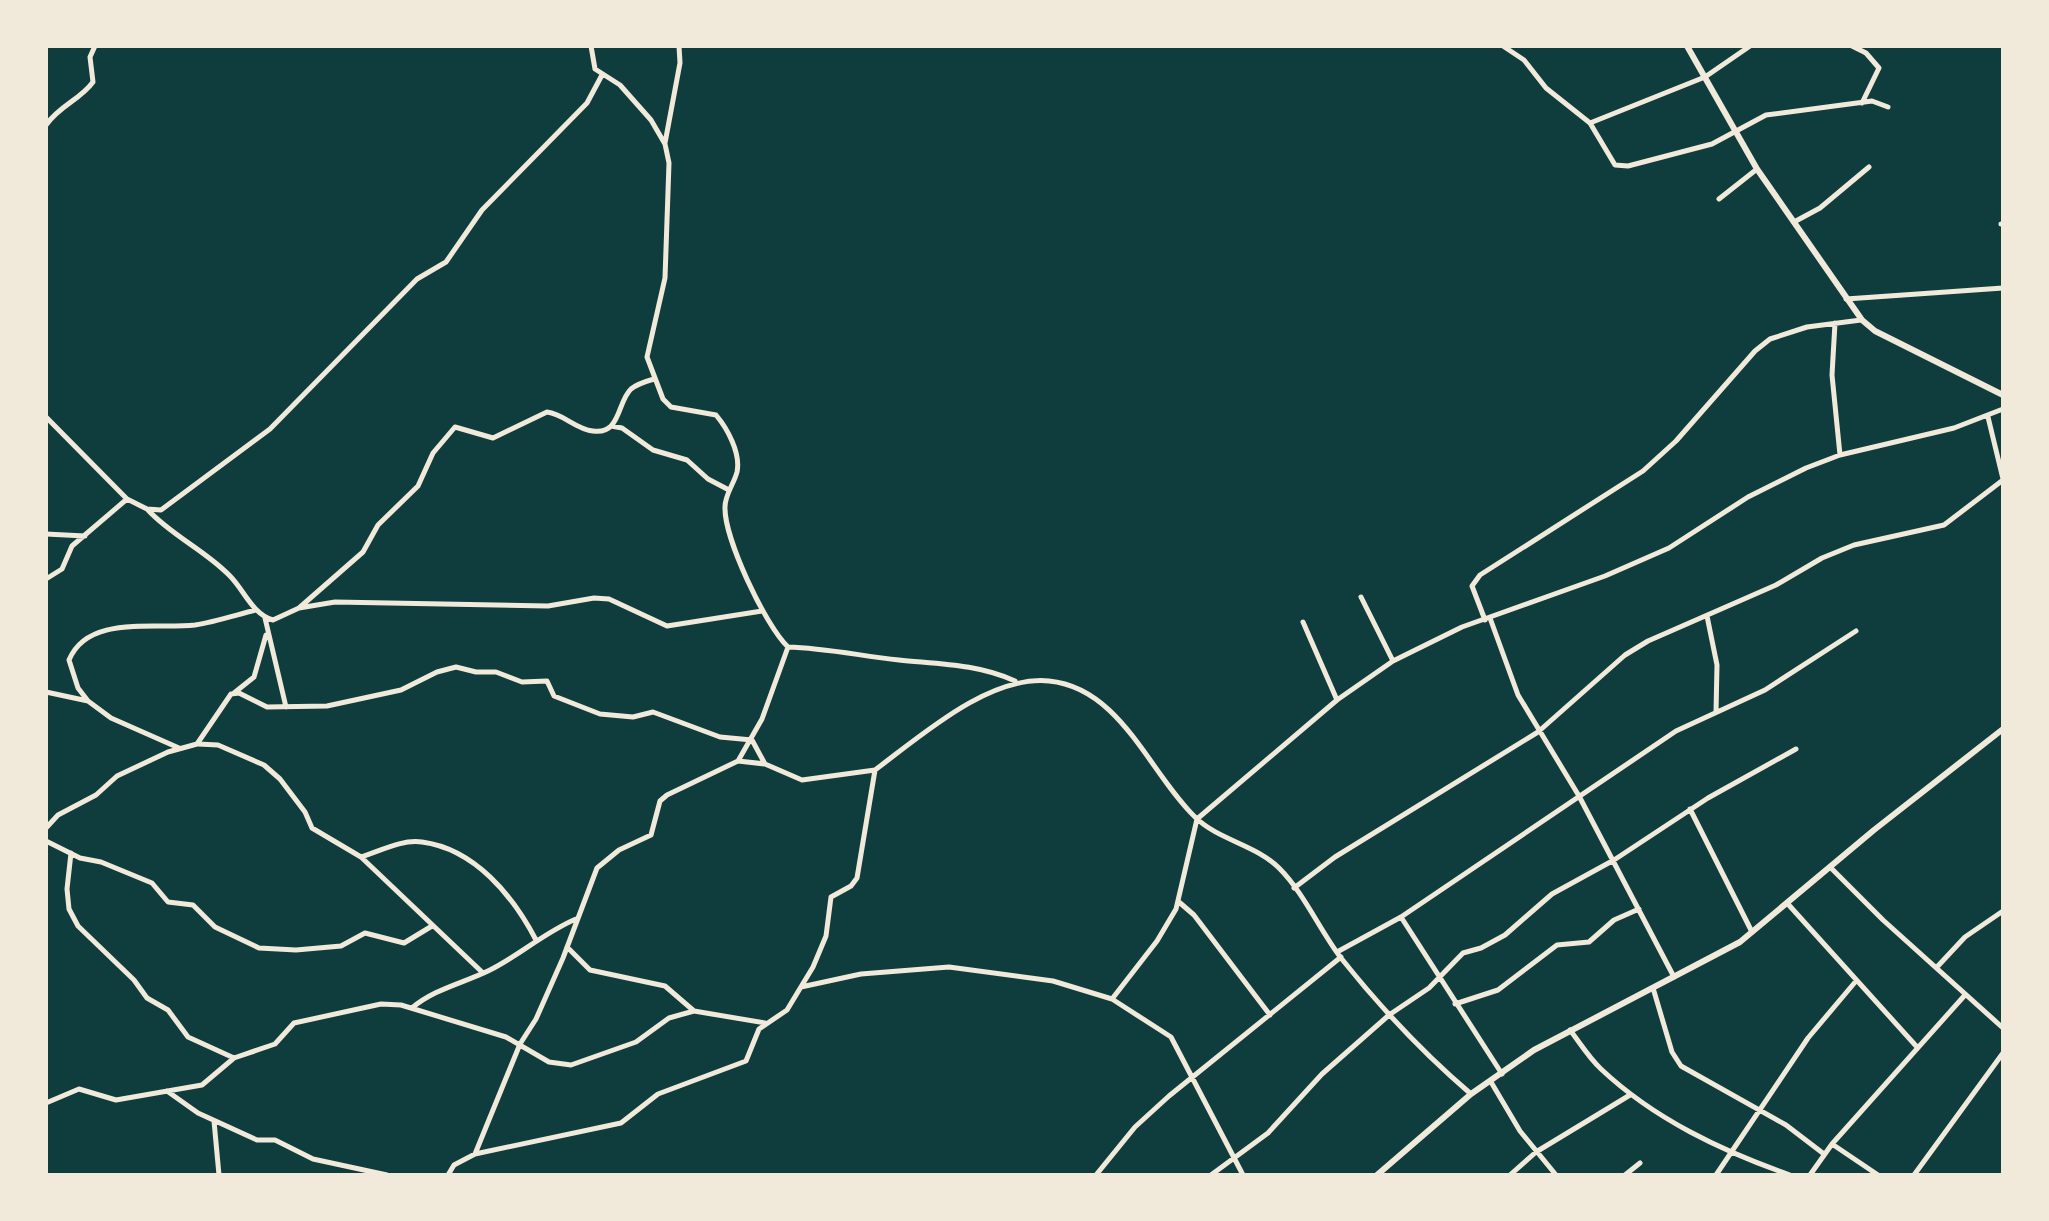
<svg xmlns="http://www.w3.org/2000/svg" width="2049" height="1221" font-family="Raleway,sans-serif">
<rect width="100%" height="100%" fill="#0f3d3e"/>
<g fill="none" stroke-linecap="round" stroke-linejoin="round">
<path stroke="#f1e9da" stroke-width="5" d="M 591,46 L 595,69 L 620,85 L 651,120 L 665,144 L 669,163 L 665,278 L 647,357 L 663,399 L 671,407 L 716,415 C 727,428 741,453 737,472 C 734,484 725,494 725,507 C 724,538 765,625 788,647 C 825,648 861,656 899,660 C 938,664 978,664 1015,681
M 1503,46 L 1524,60 L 1546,88 L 1590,123 L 1705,77 L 1750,46
M 1852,46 L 1866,53 L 1879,68 L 1862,103
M 1590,123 L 1615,165 L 1628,166 L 1712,144 L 1766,115 L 1872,101 L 1888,107
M 46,125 C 60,105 80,100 93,82 L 90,57 L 95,46
M 665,143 L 680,63 L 679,46
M 1719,199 L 1757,169
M 1794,222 L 1820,208 L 1869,167
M 2001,224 L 2003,224
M 1846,299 L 2003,288
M 1835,323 L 1832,375 L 1840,455
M 46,417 L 127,499
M 1988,417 L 2003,479
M 611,426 L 622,428 L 653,450 L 687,460 L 708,479 L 729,490
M 148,510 C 172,536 205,550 230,576 C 244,590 253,615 273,620 L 299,608 L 335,602 L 548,606 L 594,598 L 609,599 L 667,626 L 762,611
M 46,534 L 85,536
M 46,579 L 62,569 L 72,546 L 127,499 L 147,509 L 161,510 L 270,429 L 417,279 L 446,262 L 482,210 L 587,103 L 602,75
M 1361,597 L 1393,661
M 299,608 L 363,552 L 378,525 L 418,486 L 433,453 L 455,427 L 493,438 L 547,412 C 564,414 575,429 593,431 C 621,435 617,402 631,389 C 637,384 647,381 654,379
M 1707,616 L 1717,665 L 1716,712
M 265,618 L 286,707
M 1490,618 L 1518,695 L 1579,796 L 1674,977
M 1485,620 L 1472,586 L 1480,575 L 1643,471 L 1676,441 L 1755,351 L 1770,339 L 1807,327 L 1861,320
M 1303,622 L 1337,700
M 46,692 L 88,701 L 111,718 L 179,748
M 234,693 L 254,677 L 266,635
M 88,701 L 78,688 L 69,660 C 88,614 155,630 195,625 C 215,622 236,615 256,610
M 198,744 L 218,745 L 264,765 L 280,779 L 305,812 L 312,828 L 361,857 L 483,973
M 738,761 L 762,719 L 788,647
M 1690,809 L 1752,932
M 46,828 L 58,815 L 96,795 L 117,776 L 168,752 L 197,744 L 231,694 L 239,693 L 267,707 L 327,706 L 401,690 L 437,672 L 456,667 L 476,672 L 496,672 L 522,682 L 547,681 L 554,696 L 600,714 L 633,717 L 653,712 L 720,737 L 752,740 L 765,764
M 46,841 L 80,858 L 101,862 L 152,883 L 168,902 L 193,905 L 215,927 L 259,948 L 296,950 L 341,946 L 365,933 L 404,943 L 432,926
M 71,853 L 67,889 L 69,909 L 78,926 L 134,980 L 147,998 L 168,1010 L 188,1037 L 234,1058
M 361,857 C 380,851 402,839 422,842 C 475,849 513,896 536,940
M 1830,867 L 1883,920 L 2003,1028
M 1294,888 L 1335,857 L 1538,732 L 1625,655 L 1648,641 L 1776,585 L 1822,558 L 1854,545 L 1944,525 L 2003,480
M 1179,902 L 1194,915 L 1270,1015
M 1787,903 L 1917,1047
M 1401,917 L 1502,1074
M 567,947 L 590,970 L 665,986 L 694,1011
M 1337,952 L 1401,917 L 1676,731 L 1765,690 L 1856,631
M 1937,967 L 1965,937 L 2003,911
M 801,987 L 861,974 L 949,967 L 1053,981 L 1112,999 L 1171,1037 L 1243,1175
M 1653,988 L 1672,1052 L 1681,1066 L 1786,1125 L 1824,1154
M 1112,999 L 1157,941 L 1176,909 L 1197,819 L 1337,700 L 1393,661 L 1462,627 L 1605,576 L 1669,548 L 1748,497 L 1806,468 L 1840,455 L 1954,428 L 2003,409
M 1455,1004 L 1498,990 L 1557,945 L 1589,942 L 1614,920 L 1639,909
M 412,1008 C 434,989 464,983 490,970 C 520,955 545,932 576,919
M 1570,1030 C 1580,1043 1589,1058 1601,1069 C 1654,1119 1722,1151 1790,1175
M 1491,1082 L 1520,1131 L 1556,1175
M 167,1091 L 198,1113 L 257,1140 L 275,1140 L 313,1159 L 387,1175
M 46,1103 L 79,1089 L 116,1100 L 202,1085 L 234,1058 L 275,1044 L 294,1023 L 381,1004 L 401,1005 L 506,1037 L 549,1062 L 571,1065 L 636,1042 L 669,1018 L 694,1011 L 765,1023
M 214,1121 L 219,1175
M 1832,1144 L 1878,1175
M 475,1154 L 520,1044 L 536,1019 L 563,958 L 597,868 L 619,850 L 651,835 L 660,801 L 667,795 L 738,761 L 765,764 L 802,780 L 875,770
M 448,1175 L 454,1165 L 475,1154 L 621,1123 L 658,1094 L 746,1061 L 759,1029 L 787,1010 L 813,967 L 826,936 L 831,897 L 851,886 L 857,878 L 875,770 C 922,735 989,675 1049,681 C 1121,688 1149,773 1196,818 C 1219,840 1256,845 1279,868 C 1304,893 1319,929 1341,958 C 1380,1007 1423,1053 1471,1094
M 1096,1175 L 1135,1127 L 1169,1096 L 1341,957
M 1211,1175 L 1268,1133 L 1322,1074 L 1389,1015 L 1429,988 L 1463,953 L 1481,948 L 1505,935 L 1552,894 L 1614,860 L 1708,798 L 1796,749
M 1510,1175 L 1536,1152 L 1630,1095
M 1625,1175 L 1640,1163
M 1716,1175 L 1808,1038 L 1856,981
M 1810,1175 L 1832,1144 L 1965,995
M 1914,1175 L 2003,1053"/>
<path stroke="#f1e9da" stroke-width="6" d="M 1687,46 L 1757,169 L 1862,320 L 1875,331 L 2003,395
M 1377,1175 L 1471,1094 L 1534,1050 L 1740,942 L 1874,830 L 2003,729"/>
</g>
<rect width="2049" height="1221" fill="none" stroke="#f1e9da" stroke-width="96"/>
</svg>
